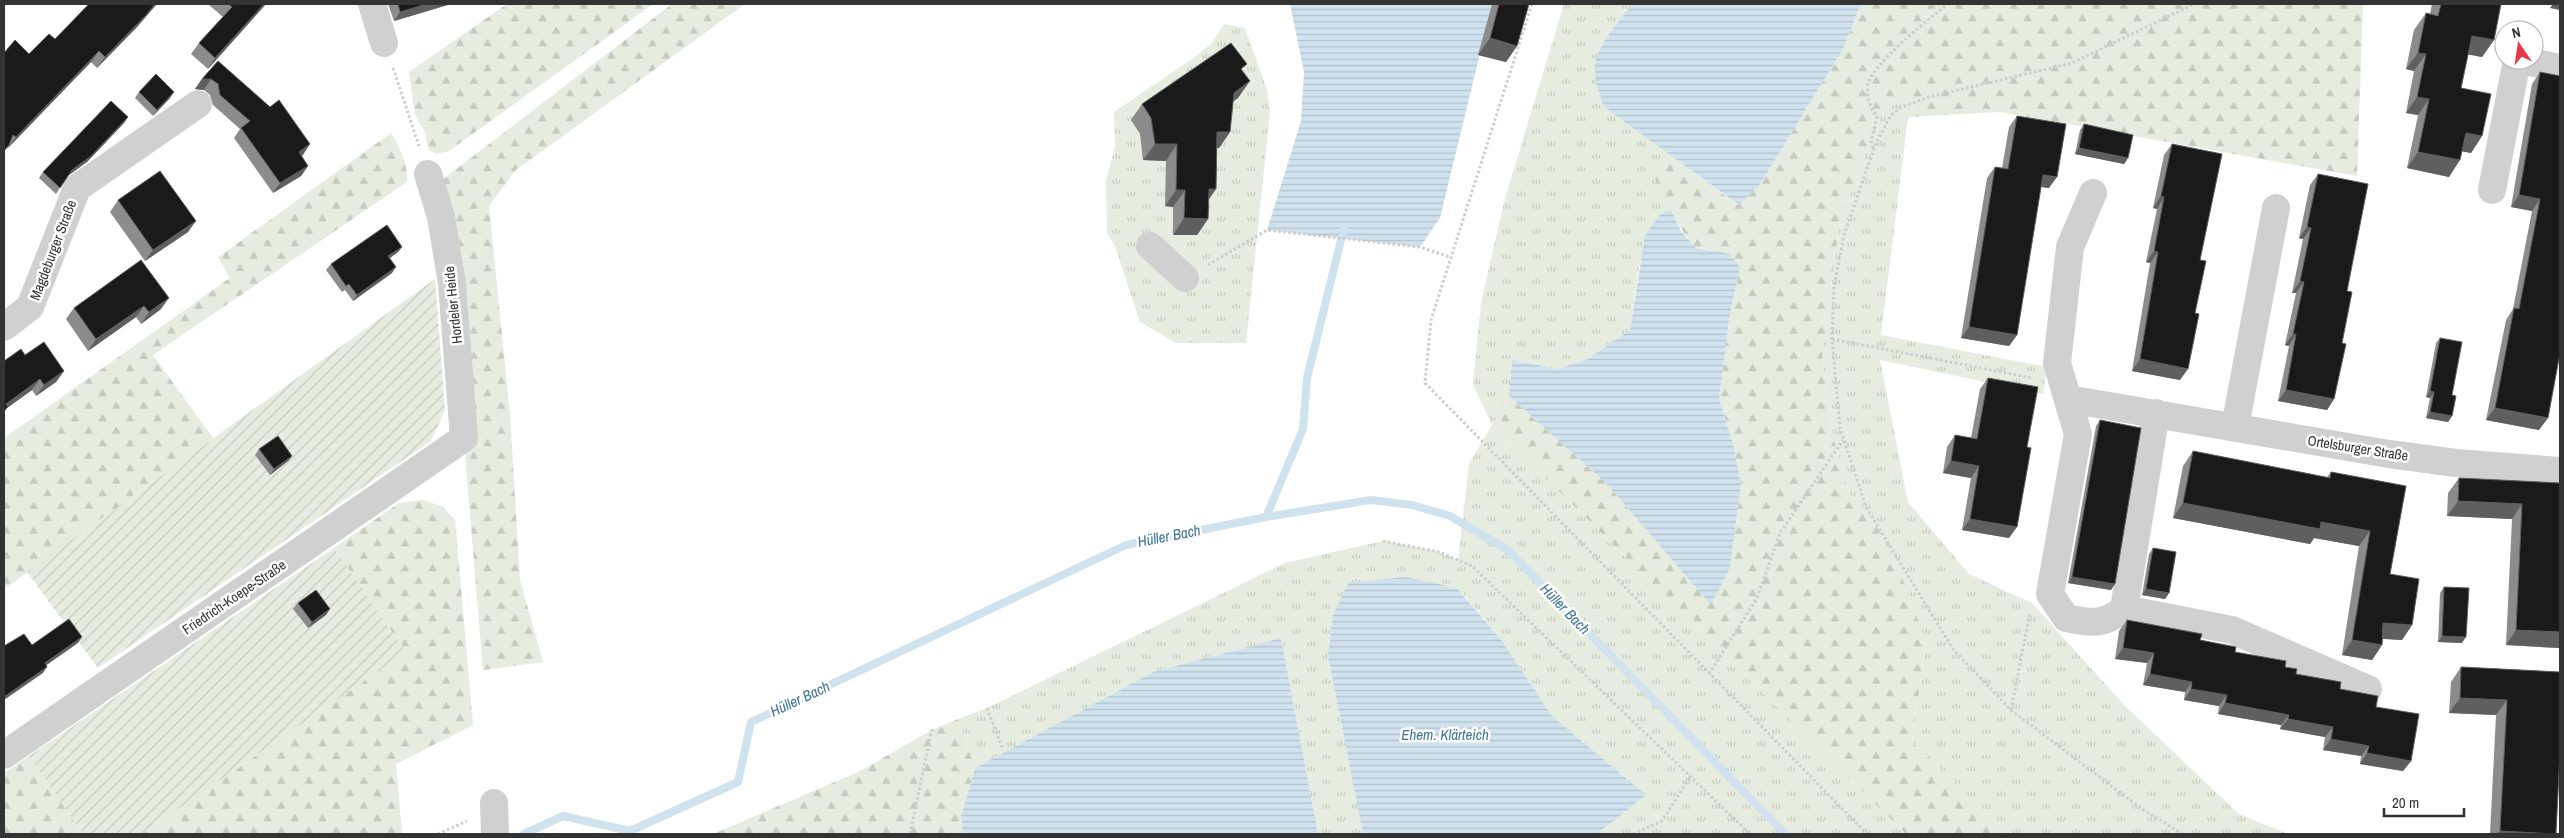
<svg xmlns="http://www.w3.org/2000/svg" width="2564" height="838" font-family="'Archivo Narrow',sans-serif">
<defs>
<pattern id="grass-tufts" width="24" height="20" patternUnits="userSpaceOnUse" patternTransform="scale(1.25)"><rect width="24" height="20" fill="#e6ecdf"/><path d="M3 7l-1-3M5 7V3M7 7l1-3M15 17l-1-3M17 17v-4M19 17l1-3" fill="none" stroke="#c6cbc0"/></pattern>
<pattern id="forest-firs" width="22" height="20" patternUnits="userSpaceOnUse" patternTransform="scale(1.25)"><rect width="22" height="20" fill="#e6ecdf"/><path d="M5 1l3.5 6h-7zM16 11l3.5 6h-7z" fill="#c6cbc0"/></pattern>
<pattern id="garden-furrows" width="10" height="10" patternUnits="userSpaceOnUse" patternTransform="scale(1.25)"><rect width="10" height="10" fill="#e6ecdf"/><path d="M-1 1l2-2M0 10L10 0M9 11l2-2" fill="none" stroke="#c6cbc0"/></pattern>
<pattern id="water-rules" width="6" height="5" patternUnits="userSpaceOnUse" patternTransform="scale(1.25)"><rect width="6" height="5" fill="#cfe2ee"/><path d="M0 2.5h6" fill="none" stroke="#b2c2cd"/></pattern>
</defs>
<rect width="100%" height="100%" fill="#fff"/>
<path fill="url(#grass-tufts)" d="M 1564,4 L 1632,4 L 1606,42 L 1595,62 L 1604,107 L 1669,154 L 1653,172 L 1671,210 L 1661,213 L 1639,267 L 1630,330 L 1588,359 L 1557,369 L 1512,360 L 1509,396 L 1492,425 L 1906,834 L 1597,834 L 1646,795 L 1552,716 L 1502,641 L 1458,588 L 1328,656 L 1363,834 L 1318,834 L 1281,638 L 1153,672 L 975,768 L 958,719 L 987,708 L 1285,563 L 1383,541 L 1436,551 L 1458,560 L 1469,464 L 1492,425 L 1473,385 L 1481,303 L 1504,202 Z
M 1224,24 L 1245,28 L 1267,90 L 1270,112 L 1246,343 L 1176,343 L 1140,322 L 1115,246 L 1107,233 L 1106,181 L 1115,147 L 1114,112 L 1192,59 L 1212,43 Z
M 1917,99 L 1908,117 L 1881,335 L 2047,367 L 2043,394 L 1880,360 L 1908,502 L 1969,574 L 2032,603 L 2125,706 L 2239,814 L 2288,834 L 2009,834 L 1912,742 L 1926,641 L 1849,493 L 1833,437 L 1822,357 L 1839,227 L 1859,169 L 1885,107 Z"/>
<path fill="url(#forest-firs)" d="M 507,4 L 653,4 L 449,151 L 436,154 L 429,150 L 424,130 L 415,115 L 409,72 Z
M 672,4 L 745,4 L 516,170 L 489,206 L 510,415 L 520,580 L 543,662 L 483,670 L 442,180 Z
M 1861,4 L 2363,4 L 2357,176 L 2000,112 L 1908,117 L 1917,99 L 1885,107 L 1859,169 L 1839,227 L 1822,357 L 1833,437 L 1849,493 L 1882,525 L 1926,641 L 1912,742 L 2009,834 L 1906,834 L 1492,425 L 1509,396 L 1606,483 L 1711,604 L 1730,568 L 1741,484 L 1733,444 L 1719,399 L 1730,313 L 1740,268 L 1711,250 L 1696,248 C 1677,226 1663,199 1653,172 L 1669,154 L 1738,205 L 1760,184 L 1843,49 Z
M 391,133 C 400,147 408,165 407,182 L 153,355 L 213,438 L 4,589 L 4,438 L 230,278 L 218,257 Z
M 423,500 L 441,506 L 455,519 L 473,725 L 396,764 L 402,834 L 142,834 L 406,652 L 334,548 L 399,503 Z
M 958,719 L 975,768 L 961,816 L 963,834 L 713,834 L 858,772 L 932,730 Z
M 29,756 L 83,834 L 4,834 L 4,773 Z"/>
<path fill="url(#garden-furrows)" d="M 435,279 L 445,410 L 431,441 L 98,668 L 27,572 Z
M 334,548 L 406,652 L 142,834 L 83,834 L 29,756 Z"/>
<path fill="url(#water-rules)" d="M 1290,4 L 1492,4 L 1440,218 L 1420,247 L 1267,230 L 1301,121 L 1304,72 Z
M 1632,4 L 1861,4 L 1843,49 L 1760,184 L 1739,205 L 1604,107 C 1599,93 1594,79 1595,64 C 1596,48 1622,18 1632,4 Z
M 1671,210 L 1681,231 L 1696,248 L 1730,254 L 1740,268 L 1730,313 L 1719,399 L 1733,444 L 1741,484 L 1730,568 L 1711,605 L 1606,483 L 1509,396 L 1512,360 L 1557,369 L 1588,359 L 1630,330 L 1645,236 L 1661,213 Z
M 1405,577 L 1457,588 L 1502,641 L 1552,716 L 1646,795 L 1597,834 L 1363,834 L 1328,656 L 1333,615 L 1348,583 Z
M 1281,638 L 1318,834 L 963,834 L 961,816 L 975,768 L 1153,672 Z"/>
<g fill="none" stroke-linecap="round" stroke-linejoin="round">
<path stroke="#cfe2ee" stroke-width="8" d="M 1266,517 L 1303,429 L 1307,378 L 1344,228
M 524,834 L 563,816 L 630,831 L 738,782 L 751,722 L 1126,545 L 1266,517 L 1371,500 L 1412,505 L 1450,516 L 1508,550 L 1785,834"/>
<path stroke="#cdcdcd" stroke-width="3" stroke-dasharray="2.5 2.5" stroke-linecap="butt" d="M 1532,4 L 1431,320 L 1425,383 L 1867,834
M 393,68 L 420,149
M 1873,148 L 1871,141 L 1877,117 C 1870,107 1866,97 1868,84 C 1872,64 1930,18 1948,4
M 1208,265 L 1267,230 L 1420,247 L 1450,257
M 1832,339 L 2032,378
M 1383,541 L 1439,552 L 1472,566 L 1750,834
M 1709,674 L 1757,598 L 1780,533 L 1843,440
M 987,708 L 1002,747
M 2011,710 L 2030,613
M 438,834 L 467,821
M 910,834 L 932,729
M 1633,834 L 1662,821 L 1690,777
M 2183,834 L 2142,809 L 2011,710 L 1953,649 L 1866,507 L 1840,428 L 1832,339 L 1834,287 L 1844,235 L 1876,143 L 1891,115 L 1902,107 L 1929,97 L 2072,63 L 2194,4"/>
<path stroke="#d0d0d0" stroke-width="28" d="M 372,4 L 384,43
M 2519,60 L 2560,68
M 2492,190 L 2517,60
M 2093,193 L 2070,247 L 2057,363 L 2078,434 L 2050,594 L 2066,618 C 2092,623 2102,626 2124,609 L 2156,413
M 1150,246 L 1185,278
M 4,327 L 30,307 L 77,188 L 198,104
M 2068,399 L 2389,454 L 2456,463 L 2560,471
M 2235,427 L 2276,208
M 2124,609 L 2232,630 L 2368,689
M 4,755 L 464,438 L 452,284 L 441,217 L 428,174
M 494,803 L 495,834"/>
</g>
<path fill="#8c8c8c" d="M 208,4 L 266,4 L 208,69 L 191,54 L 199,43 L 223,17 Z
M 388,4 L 451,4 L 394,21 Z
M 1492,4 L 1529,4 L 1517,46 L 1506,62 L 1478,55 Z
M 2432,4 L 2501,4 L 2494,40 L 2482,57 L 2468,54 L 2461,88 L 2482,136 L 2471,153 L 2462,151 L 2449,177 L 2407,168 L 2418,115 L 2406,113 L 2414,71 L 2406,69 L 2414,30 L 2426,13 L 2430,14 Z
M 138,26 L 97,68 L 91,62 L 8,148 L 7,148 L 29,54 L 55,39 Z
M 218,61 L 310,144 L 301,156 L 308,166 L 301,176 L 273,193 L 234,138 L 240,129 L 213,105 L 210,95 L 204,90 L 195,89 L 202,79 Z
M 1242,70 L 1238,98 L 1233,102 L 1230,132 L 1219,148 L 1217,148 L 1216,189 L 1209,199 L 1208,219 L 1197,235 L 1173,235 L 1173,207 L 1165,206 L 1166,161 L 1143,160 L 1140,134 L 1131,120 L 1142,104 Z
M 2540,72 L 2539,430 L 2486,420 L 2506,320 L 2513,309 L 2532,211 L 2511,207 L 2532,84 Z
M 139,92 L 170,98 L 153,116 L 135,98 Z
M 2017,116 L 2049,188 L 2041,187 L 2017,335 L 2009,346 L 1961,338 L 1987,178 L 1995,167 L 2002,168 L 2009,127 Z
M 128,117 L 124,123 L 87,162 L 68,175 L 56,194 L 39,178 L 43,172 Z
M 2084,124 L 2128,158 L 2124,164 L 2075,154 L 2080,130 Z
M 2172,144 L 2200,260 L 2180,380 L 2132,371 L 2150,263 L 2146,262 L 2157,209 L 2153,208 L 2164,155 Z
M 2318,174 L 2347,291 L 2342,343 L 2334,399 L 2327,410 L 2278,401 L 2289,346 L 2285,345 L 2296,293 L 2292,293 L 2303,239 L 2299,238 L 2310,185 Z
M 118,200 L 188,232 L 145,261 L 110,212 Z
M 402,247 L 398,252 L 390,258 L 392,273 L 353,301 L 345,290 L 342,292 L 326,270 L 331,264 Z
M 141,260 L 161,309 L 141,324 L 136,317 L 88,351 L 66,319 L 74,308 Z
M 2440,338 L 2452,416 L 2448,422 L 2426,418 L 2430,398 L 2426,397 L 2436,343 Z
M 25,355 L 64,371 L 56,382 L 36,396 L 32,390 L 7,408 Z
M 1988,378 L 2009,538 L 1962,530 L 1971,478 L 1943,473 L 1947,447 L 1955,435 L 1971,438 L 1980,389 Z
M 2100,420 L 2111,590 L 2068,583 L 2096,426 Z
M 259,449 L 292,456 L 288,461 L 270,475 L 255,455 Z
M 2193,451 L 2327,477 L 2331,472 L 2406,486 L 2390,574 L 2412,625 L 2402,640 L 2383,639 L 2382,645 L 2372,660 L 2342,655 L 2359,546 L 2314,538 L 2310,544 L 2173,518 L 2183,466 Z
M 2459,478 L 2560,483 L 2560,648 L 2506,645 L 2512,519 L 2447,516 L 2448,493 Z
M 2153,548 L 2169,593 L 2165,599 L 2142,595 L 2149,554 Z
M 2444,587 L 2462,643 L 2438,642 L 2440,593 Z
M 298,603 L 326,615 L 308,628 L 293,609 Z
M 2127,620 L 2200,640 L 2235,652 L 2285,667 L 2296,674 L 2340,689 L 2376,707 L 2411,761 L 2403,771 L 2360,764 L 2361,756 L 2323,750 L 2325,737 L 2280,729 L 2281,725 L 2218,714 L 2219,706 L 2184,700 L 2185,692 L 2143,685 L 2147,663 L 2115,659 L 2119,631 Z
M 2461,667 L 2560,672 L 2555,834 L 2490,834 L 2496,715 L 2449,713 L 2451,682 Z"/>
<path fill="#5f5f5f" d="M 155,4 L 157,4 L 138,26 L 97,68 L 105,57 Z
M 264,4 L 266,4 L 208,69 L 215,58 Z
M 427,4 L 451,4 L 394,21 L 400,12 Z
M 2553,4 L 2560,4 L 2560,10 L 2550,8 Z
M 2472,36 L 2494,40 L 2482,57 L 2460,53 Z
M 1490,38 L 1517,46 L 1506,62 L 1478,55 Z
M 99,51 L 91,62 L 8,148 L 16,137 Z
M 2418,53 L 2426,54 L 2414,71 L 2406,69 Z
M 202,79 L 211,79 L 204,90 L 195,89 Z
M 1250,81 L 1238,98 L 1222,109 L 1234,93 Z
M 174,92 L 170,98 L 153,116 L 157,110 Z
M 2417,97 L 2429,99 L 2418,115 L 2406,113 Z
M 128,117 L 124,123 L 87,162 L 68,176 L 72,170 Z
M 1217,132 L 1230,132 L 1219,148 L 1206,148 Z
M 2466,133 L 2482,136 L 2471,153 L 2454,150 Z
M 310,144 L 303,155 L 291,163 L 299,152 Z
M 1155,144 L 1177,144 L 1166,161 L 1143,160 Z
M 2079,148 L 2128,158 L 2124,164 L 2075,154 Z
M 2418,152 L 2460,160 L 2449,177 L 2407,168 Z
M 308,166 L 301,176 L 273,193 L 280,183 Z
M 2043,175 L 2057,177 L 2049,188 L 2035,186 Z
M 1209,189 L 1216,189 L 1204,206 Z
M 1176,190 L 1185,190 L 1173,207 L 1165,206 Z
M 2519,195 L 2540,199 L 2532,211 L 2511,207 Z
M 2161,196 L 2164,197 L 2157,209 L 2153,208 Z
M 1184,218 L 1208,219 L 1197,235 L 1173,235 Z
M 196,221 L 188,232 L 145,261 L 153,250 Z
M 2307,227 L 2311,228 L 2303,239 L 2299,238 Z
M 402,247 L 398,252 L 384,262 L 388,256 Z
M 2154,251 L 2158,252 L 2150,263 L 2146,262 Z
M 396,267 L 392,273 L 353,301 L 357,295 Z
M 2300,281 L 2304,282 L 2296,293 L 2292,293 Z
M 169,298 L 161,309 L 141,324 L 149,312 Z
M 144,306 L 136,317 L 88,351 L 96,339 Z
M 1969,327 L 2017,335 L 2009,346 L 1961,338 Z
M 2293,334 L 2296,334 L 2289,346 L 2285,345 Z
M 2140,359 L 2188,369 L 2180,380 L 2132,371 Z
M 64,371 L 56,382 L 36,396 L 44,385 Z
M 40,379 L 32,390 L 7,408 L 4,413 L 4,407 L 6,404 Z
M 2286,390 L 2334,399 L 2327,410 L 2278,401 Z
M 2430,391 L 2434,392 L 2430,398 L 2426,397 Z
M 2495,408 L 2548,418 L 2539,430 L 2486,420 Z
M 2430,412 L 2452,416 L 2448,422 L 2426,418 Z
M 292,456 L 288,461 L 270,475 L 274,469 Z
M 1951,461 L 1979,466 L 1971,478 L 1943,473 Z
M 2458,501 L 2522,504 L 2512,519 L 2447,516 Z
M 2183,503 L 2321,522 L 2370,531 L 2359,546 L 2314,538 L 2310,544 L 2173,518 Z
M 1970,519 L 2017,527 L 2009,538 L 1962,530 Z
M 2072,577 L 2115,584 L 2111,590 L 2068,583 Z
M 2146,589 L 2169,593 L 2165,599 L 2142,595 Z
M 330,609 L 326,615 L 308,628 L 312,622 Z
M 2383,623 L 2412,625 L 2402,640 L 2373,638 Z
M 2516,630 L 2560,632 L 2560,648 L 2506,645 Z
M 2442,636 L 2466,637 L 2462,643 L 2438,642 Z
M 82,637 L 78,643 L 41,669 L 45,663 Z
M 2352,640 L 2382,645 L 2372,660 L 2342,655 Z
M 2123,648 L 2154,653 L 2147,663 L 2115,659 Z
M 47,667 L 43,673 L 4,700 L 4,697 Z
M 2150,674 L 2192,682 L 2185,692 L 2143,685 Z
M 2191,689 L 2227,695 L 2219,706 L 2184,700 Z
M 2460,698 L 2507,700 L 2496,715 L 2449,713 Z
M 2225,703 L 2289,715 L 2281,725 L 2218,714 Z
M 2288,719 L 2333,727 L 2325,737 L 2280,729 Z
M 2331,739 L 2369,746 L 2361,756 L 2323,750 Z
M 2367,753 L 2411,761 L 2403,771 L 2360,764 Z
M 2500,831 L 2556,834 L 2497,834 Z"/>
<path fill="#1a1a1a" stroke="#5f5f5f" d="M 89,4 L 155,4 L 146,15 L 105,57 L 99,51 L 16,137 L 13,135 L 9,145 L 4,151 L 4,53 L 15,40 L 29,54 L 49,34 L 55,39 Z
M 228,4 L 264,4 L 215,58 L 199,43 L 232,7 Z
M 398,4 L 427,4 L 400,12 Z
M 1499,4 L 1529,4 L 1517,46 L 1490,38 Z
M 2441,4 L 2501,4 L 2494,40 L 2472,36 L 2461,88 L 2491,94 L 2482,136 L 2466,133 L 2460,160 L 2418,152 L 2429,99 L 2417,97 L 2426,54 L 2418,53 L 2426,13 L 2438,16 Z
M 1231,43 L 1247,64 L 1241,69 L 1250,81 L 1234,93 L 1230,132 L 1217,132 L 1216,189 L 1209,189 L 1208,219 L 1184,218 L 1185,190 L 1176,190 L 1177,144 L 1155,144 L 1151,118 L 1142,104 Z
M 218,61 L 270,107 L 279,100 L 310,144 L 299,152 L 308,166 L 280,183 L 241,128 L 250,121 L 220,95 L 218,84 L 211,79 L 202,79 Z
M 2540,72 L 2560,76 L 2560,353 L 2548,418 L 2495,408 L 2514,308 L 2519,309 L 2540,199 L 2519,195 Z
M 156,74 L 174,92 L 157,110 L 139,92 Z
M 111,101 L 128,117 L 91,156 L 72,170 L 60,188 L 43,172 Z
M 2017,116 L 2066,124 L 2057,177 L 2043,175 L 2017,335 L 1969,327 L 1995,167 L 2008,169 Z
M 2084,124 L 2133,135 L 2128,158 L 2079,148 Z
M 2172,144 L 2222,154 L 2200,260 L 2206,261 L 2195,313 L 2199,314 L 2188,369 L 2140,359 L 2158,252 L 2154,251 L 2164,197 L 2161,196 Z
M 160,171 L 196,221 L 153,250 L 118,200 Z
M 2318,174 L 2368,184 L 2347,291 L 2352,292 L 2342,343 L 2346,344 L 2334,399 L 2286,390 L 2296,334 L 2293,334 L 2304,282 L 2300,281 L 2311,228 L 2307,227 Z
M 387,225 L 402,247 L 388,256 L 396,267 L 357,295 L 349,284 L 346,286 L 331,264 Z
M 141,260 L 169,298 L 149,312 L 144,306 L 96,339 L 74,308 Z
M 2440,338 L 2462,342 L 2452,395 L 2456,396 L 2452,416 L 2430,412 L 2434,392 L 2430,391 Z
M 44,342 L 64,371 L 44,385 L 40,379 L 6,404 L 8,407 L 4,410 L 4,361 L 21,349 L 25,355 Z
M 1988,378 L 2038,387 L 2027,447 L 2031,448 L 2017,527 L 1970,519 L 1979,466 L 1951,461 L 1955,435 L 1977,439 Z
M 2100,420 L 2141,428 L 2115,584 L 2072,577 Z
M 278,436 L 292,456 L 274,469 L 259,449 Z
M 2193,451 L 2330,478 L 2331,472 L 2406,486 L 2390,574 L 2419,579 L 2412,625 L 2383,623 L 2382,645 L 2352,640 L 2370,531 L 2321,522 L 2320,529 L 2183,503 Z
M 2459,478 L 2560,483 L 2560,632 L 2516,630 L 2522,504 L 2458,501 Z
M 2153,548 L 2176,552 L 2169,593 L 2146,589 Z
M 2444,587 L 2469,588 L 2466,637 L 2442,636 Z
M 316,590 L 330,609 L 312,622 L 298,603 Z
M 69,619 L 82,637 L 45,663 L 47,667 L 4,697 L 4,646 L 24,634 L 32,645 Z
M 2127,620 L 2202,634 L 2200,640 L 2236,647 L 2235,652 L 2286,661 L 2285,667 L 2297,669 L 2296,674 L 2341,682 L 2340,689 L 2378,696 L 2376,707 L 2419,714 L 2411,761 L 2367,753 L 2369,746 L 2331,739 L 2333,727 L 2288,719 L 2289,715 L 2225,703 L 2227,695 L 2191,689 L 2192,682 L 2150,674 L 2154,653 L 2123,648 Z
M 2461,667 L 2560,672 L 2560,753 L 2556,834 L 2500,831 L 2507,700 L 2460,698 Z"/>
<g text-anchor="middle" stroke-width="5" stroke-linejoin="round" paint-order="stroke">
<g font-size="14" fill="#333" stroke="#fff">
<text transform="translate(53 250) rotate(-69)" y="5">Magdeburger Straße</text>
<text transform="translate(453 305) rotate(-96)" y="5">Hordeler Heide</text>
<text transform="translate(2358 448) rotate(9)" y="5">Ortelsburger Straße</text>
<text transform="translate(234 597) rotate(-34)" y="5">Friedrich-Koepe-Straße</text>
</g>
<g font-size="15" font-style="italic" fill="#3f7597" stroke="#fff">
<text transform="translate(1169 536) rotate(-11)" y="5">Hüller Bach</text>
<text transform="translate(1565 609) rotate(46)" y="5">Hüller Bach</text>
<text transform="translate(800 699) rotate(-25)" y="5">Hüller Bach</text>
<text x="1445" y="740">Ehem. Klärteich</text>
</g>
</g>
<rect width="2564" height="838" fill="none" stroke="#333333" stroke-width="10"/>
<g transform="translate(2519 45) rotate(347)"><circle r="24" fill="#ffffff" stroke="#adadad"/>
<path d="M0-4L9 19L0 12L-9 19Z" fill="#e63946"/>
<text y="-8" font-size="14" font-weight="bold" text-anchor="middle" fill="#333333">N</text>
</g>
<path d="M2384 808v8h80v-8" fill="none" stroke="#333333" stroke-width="2.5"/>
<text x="2392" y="808" font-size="15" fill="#333333" stroke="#ffffff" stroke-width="4" paint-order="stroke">20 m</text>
</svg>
